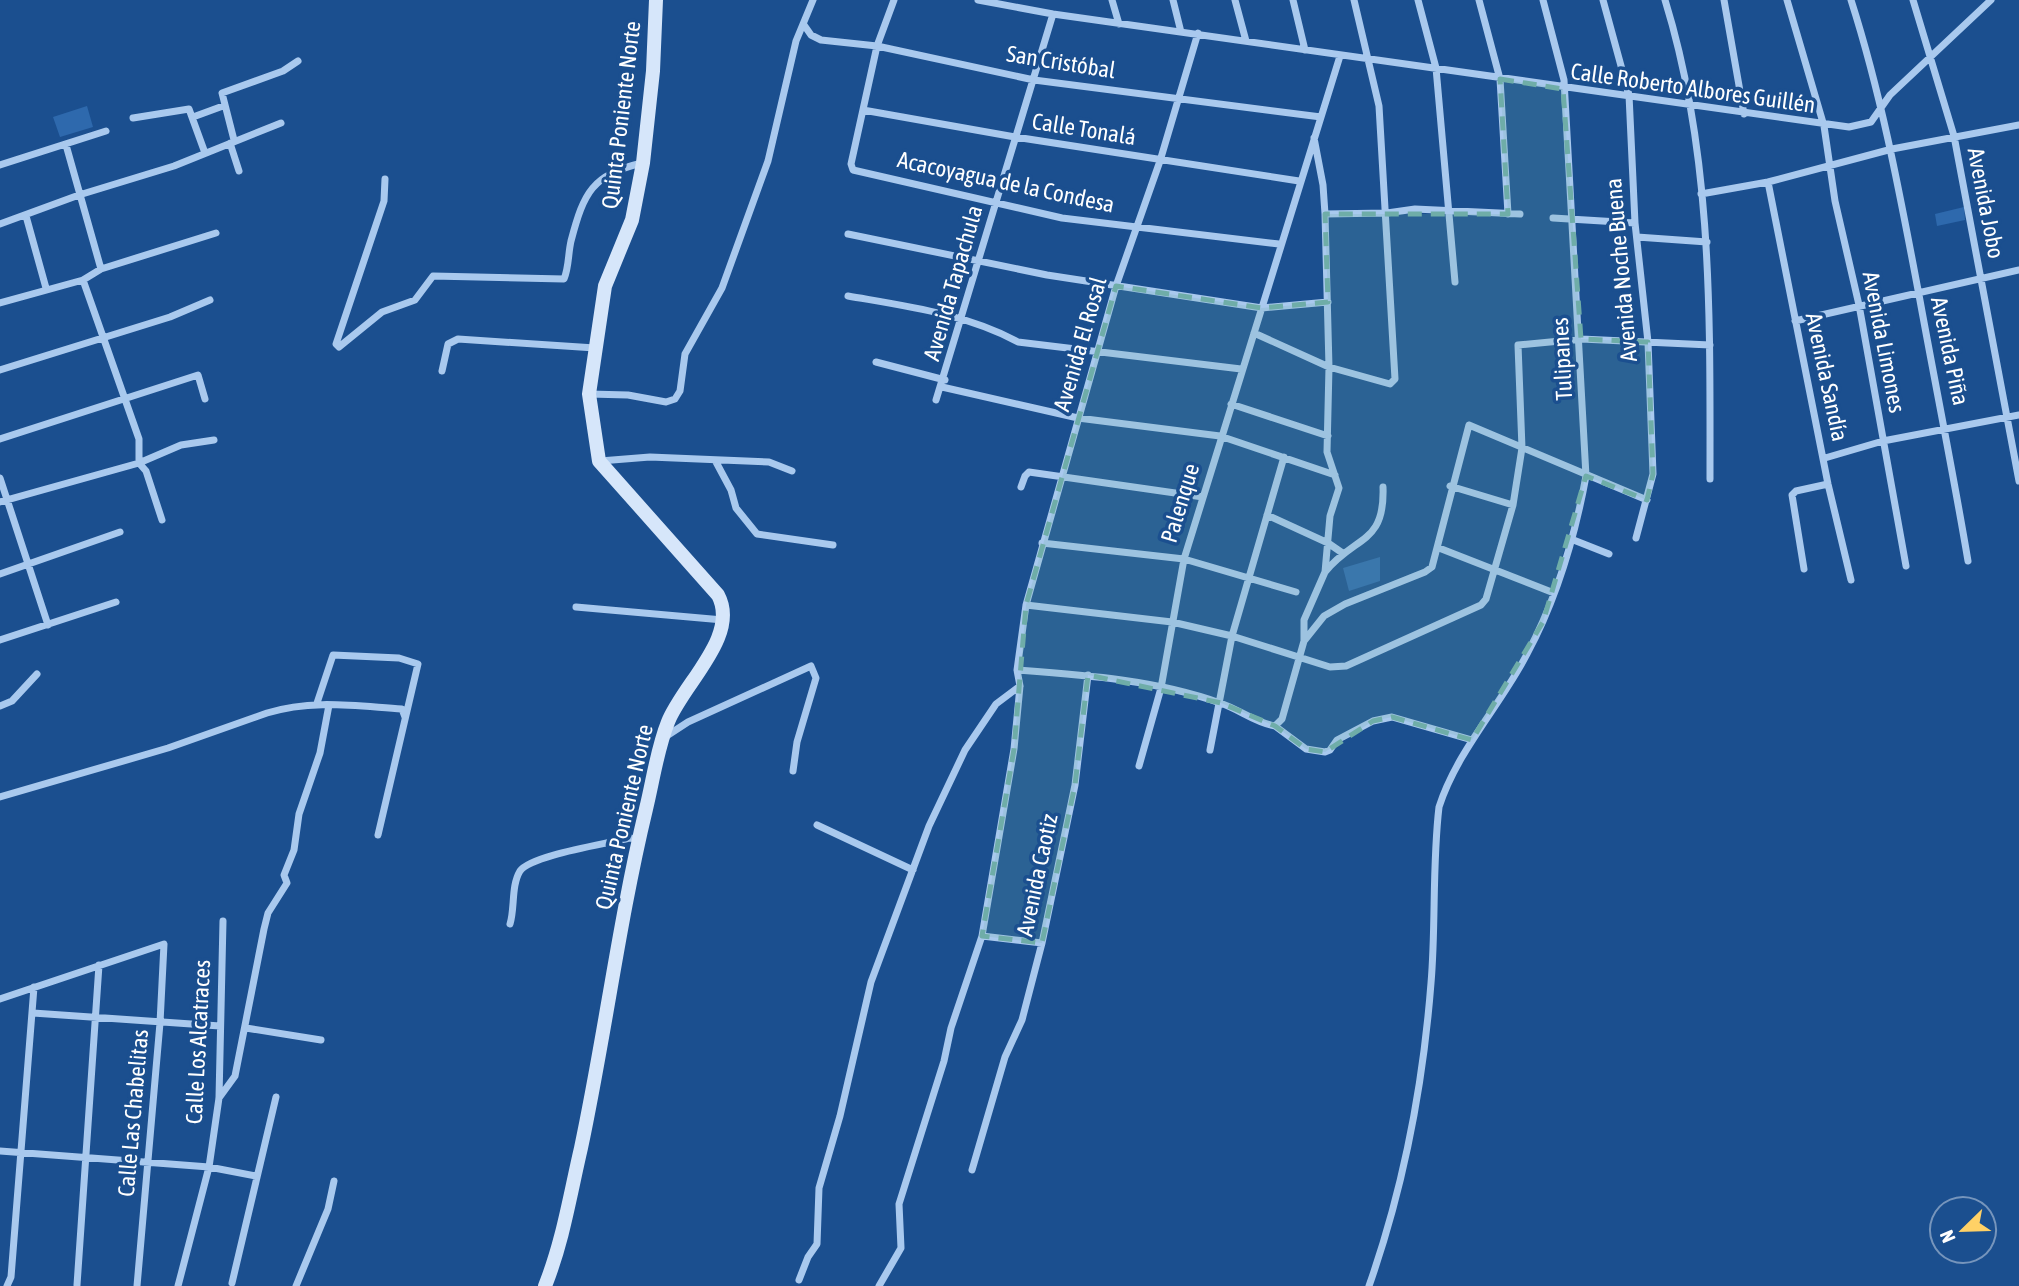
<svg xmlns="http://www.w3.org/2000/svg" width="2019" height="1286" font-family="'Asap Condensed',sans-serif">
<rect width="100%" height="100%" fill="#1b4f8f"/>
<path fill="#2e69ad" d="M 87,106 L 93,127 L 60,137 L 53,117 Z
M 1964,207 L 1965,220 L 1937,226 L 1935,214 Z
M 1380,557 L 1380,581 L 1349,591 L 1343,568 Z"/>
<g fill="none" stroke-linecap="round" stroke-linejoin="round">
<path stroke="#a9c9ee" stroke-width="7" d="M 894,0 L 877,46 L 851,164 L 853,170 L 1062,218 L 1279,244
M 978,0 L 1053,14 L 1849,127 L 1871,122 L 1890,95 L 1991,0
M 1112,0 L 1119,24
M 1173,0 L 1181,32
M 1235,0 L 1246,41
M 1293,0 L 1305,50
M 1418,0 L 1436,68 L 1455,282
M 1479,0 L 1500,79 L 1508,214
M 1603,0 L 1629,95 L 1635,223 L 1648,342 L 1653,474 L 1636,538
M 1665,0 C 1713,155 1710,319 1710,479
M 1724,0 L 1744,114
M 1787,0 L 1824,126 L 1835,201 L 1859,305 L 1906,566
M 1851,0 C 1882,97 1900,195 1919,295 C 1935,383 1953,472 1968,561
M 1913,0 L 1954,136 L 2019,481
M 804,25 L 811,35 L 821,40 L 877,46 L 1034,80 L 1321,117
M 863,110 L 1015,137 L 1299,181
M 193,117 L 223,106
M 133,118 L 189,109 L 205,153
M 234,140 L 222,93 L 283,71 L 298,61
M 230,143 L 239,171
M 66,145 L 101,269
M 0,165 L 106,131
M 385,179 L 384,201 L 336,344 L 339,347 L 382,312 L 415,300 L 433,276 L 564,279 C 569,267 568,254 571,241 C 584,192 592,175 642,163
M 1768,182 L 1828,484 L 1851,580
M 1701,194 L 1768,182 L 1892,149 L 2019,125
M 1325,214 L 1387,213 L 1415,209 L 1520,214
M 26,216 L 46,288
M 1553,218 L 1635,223
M 0,224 L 79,195 L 174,166 L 281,123
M 848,234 L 1047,275 L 1262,308 L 1328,302
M 1637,237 L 1707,242
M 83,280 L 139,439 L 139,463 L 146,471 L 162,520
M 848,296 C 905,306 967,314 1018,342 L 1241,369
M 0,303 L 83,280 L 101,269 L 216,233
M 1795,321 L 2019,270
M 1254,333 L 1329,367 L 1390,384 L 1395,379 L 1379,106 L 1354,0
M 876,362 L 945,380
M 0,370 L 170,317 L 210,300
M 442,371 L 448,344 L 458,339 L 595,348
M 942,387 L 1078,418 L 1220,436 L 1335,475
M 589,394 L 628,395 L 666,402 L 675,399 L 680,391 L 685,354 L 722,288 L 768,161 L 796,41 L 813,0
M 936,400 L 1053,14
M 1231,404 L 1328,436
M 0,439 L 198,375 L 205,399
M 1825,458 L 1883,441 L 2019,415
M 600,461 L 650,457 L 769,462 L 792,471
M 716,462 L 731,490 L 736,508 L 757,534 L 833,545
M 0,478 L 48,625
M 1450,486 L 1513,505
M 1021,487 L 1025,476 L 1029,472 L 1203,497
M 0,502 L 139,463 L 181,445 L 214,440
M 1267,515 L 1328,543 L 1341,552
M 1571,539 L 1609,554
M 1042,543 L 1184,559 L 1296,592
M 1439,548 L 1554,593
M 1804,569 L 1792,495 L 1796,491 L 1828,484
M 1325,572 C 1355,535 1385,545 1383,487
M 0,574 L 120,532
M 1026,605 L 1172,622 L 1232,636 L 1330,667 L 1346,666 L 1481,605 L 1486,599 L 1513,505 L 1522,448 L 1518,345 L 1581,339 L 1710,345
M 576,607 L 723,620
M 0,640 L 116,602
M 1304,641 L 1324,616 L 1345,604 L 1425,572 L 1432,567 L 1469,425 L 1647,500
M 1017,670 C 1084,675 1156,680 1220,703 C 1239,709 1255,723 1275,726 L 1282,719 L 1304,641 L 1304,620 L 1325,572 L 1330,516 L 1339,488 L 1327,452 L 1329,367 L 1325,214 L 1323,185 L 1314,138
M 317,703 L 333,655 L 399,658 L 418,664 L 378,835
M 0,706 L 12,701 L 37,674
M 1275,726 L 1306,749 L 1325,752 L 1330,750 L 1337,740 L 1373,721 L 1392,717 L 1472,740
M 665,737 L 688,722 L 811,666 L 816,678 L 797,742 L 793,771
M 1210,750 L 1232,636 L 1284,457
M 1139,766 L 1161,688 L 1184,559 L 1340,56
M 0,797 L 168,748 L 267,713 C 312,699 355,706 402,709 L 405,717
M 817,825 L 913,870
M 510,924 C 515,908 511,886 520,871 C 531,855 607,844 629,838 L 639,839
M 982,936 L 1042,943
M 0,999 L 164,944 L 160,1023 L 137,1286
M 33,1013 L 220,1026
M 246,1028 L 321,1040
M 219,1098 L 235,1076 L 264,929 L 268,913 L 287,883 L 284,875 L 294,850 L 299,814 L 320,753 L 329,705
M 0,1151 L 209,1167 L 256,1176
M 972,1170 L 1005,1057 L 1022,1020 L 1042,943 L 1075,785 L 1088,675
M 799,1280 L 808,1257 L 817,1244 L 819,1188 L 840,1116 L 871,982 L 929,826 L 965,750 L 996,704 L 1020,686
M 232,1283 L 276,1097
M 77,1285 L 99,965
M 7,1286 L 11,1277 L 34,987
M 178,1286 L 209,1167 L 219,1098 L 223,921
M 296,1286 L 328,1209 L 334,1181
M 879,1286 L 901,1248 L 899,1204 L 944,1061 L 951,1028 L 982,936 L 1014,749 L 1020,686 L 1017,670 L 1026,605 L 1116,286 L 1160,161 L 1198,33
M 1369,1286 C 1403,1189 1423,1086 1431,983 C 1436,925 1432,866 1439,807 C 1457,751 1500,706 1527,654 C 1556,600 1575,536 1586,476 L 1564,80 L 1543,0"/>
<path stroke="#d6e6fa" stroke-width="14" d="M 545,1286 C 563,1241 570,1195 581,1148 C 605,1035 619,921 646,809 C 653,781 657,749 668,722 C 683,684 740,636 718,595 L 599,461 L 589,394 L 605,286 L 632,220 L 643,163 L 653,71 L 656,0"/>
</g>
<path fill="#6fada8" fill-opacity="0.2" stroke="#6fada8" stroke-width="5" stroke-dasharray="14 9" stroke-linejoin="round" d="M 1500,79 L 1563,89 L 1581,339 L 1648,342 L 1653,474 L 1647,500 L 1586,476 L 1543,622 L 1472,740 L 1392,717 L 1373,721 L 1325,752 L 1306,749 L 1275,726 L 1221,703 L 1088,675 L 1075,785 L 1042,943 L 982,936 L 1014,749 L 1026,605 L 1116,286 L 1262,308 L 1328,302 L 1325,214 L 1508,214 Z"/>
<g text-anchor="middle" stroke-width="7" stroke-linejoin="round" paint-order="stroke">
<g font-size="23" fill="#fff" stroke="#1b4f8f">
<text transform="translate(1061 62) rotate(9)" y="8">San Cristóbal</text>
<text transform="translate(1693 88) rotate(8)" y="8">Calle Roberto Albores Guillén</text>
<text transform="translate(621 115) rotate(-83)" y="8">Quinta Poniente Norte</text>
<text transform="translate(1084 129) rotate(9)" y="8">Calle Tonalá</text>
<text transform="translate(1006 182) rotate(12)" y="8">Acacoyagua de la Condesa</text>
<text transform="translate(1986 203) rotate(79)" y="8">Avenida Jobo</text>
<text transform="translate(1621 270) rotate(-95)" y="8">Avenida Noche Buena</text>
<text transform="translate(953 283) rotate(-74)" y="8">Avenida Tapachula</text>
<text transform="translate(1884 342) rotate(79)" y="8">Avenida Limones</text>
<text transform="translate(1080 344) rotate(-74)" y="8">Avenida El Rosal</text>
<text transform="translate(1950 351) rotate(78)" y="8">Avenida Piña</text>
<text transform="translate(1562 359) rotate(-93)" y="8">Tulipanes</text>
<text transform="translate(1827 377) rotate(78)" y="8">Avenida Sandía</text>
<text transform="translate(1180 503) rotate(-73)" y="8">Palenque</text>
<text transform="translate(624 817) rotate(-77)" y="8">Quinta Poniente Norte</text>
<text transform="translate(1037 875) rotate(-78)" y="8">Avenida Caotiz</text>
<text transform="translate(198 1042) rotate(-87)" y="8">Calle Los Alcatraces</text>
<text transform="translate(133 1113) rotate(-85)" y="8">Calle Las Chabelitas</text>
</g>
</g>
<g transform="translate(1963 1230) rotate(247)"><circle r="33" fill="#1b4f8f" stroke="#7695bc" stroke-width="2"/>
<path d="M0-5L12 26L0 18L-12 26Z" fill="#ffd166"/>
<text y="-10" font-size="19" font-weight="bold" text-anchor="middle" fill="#ffffff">N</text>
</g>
</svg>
